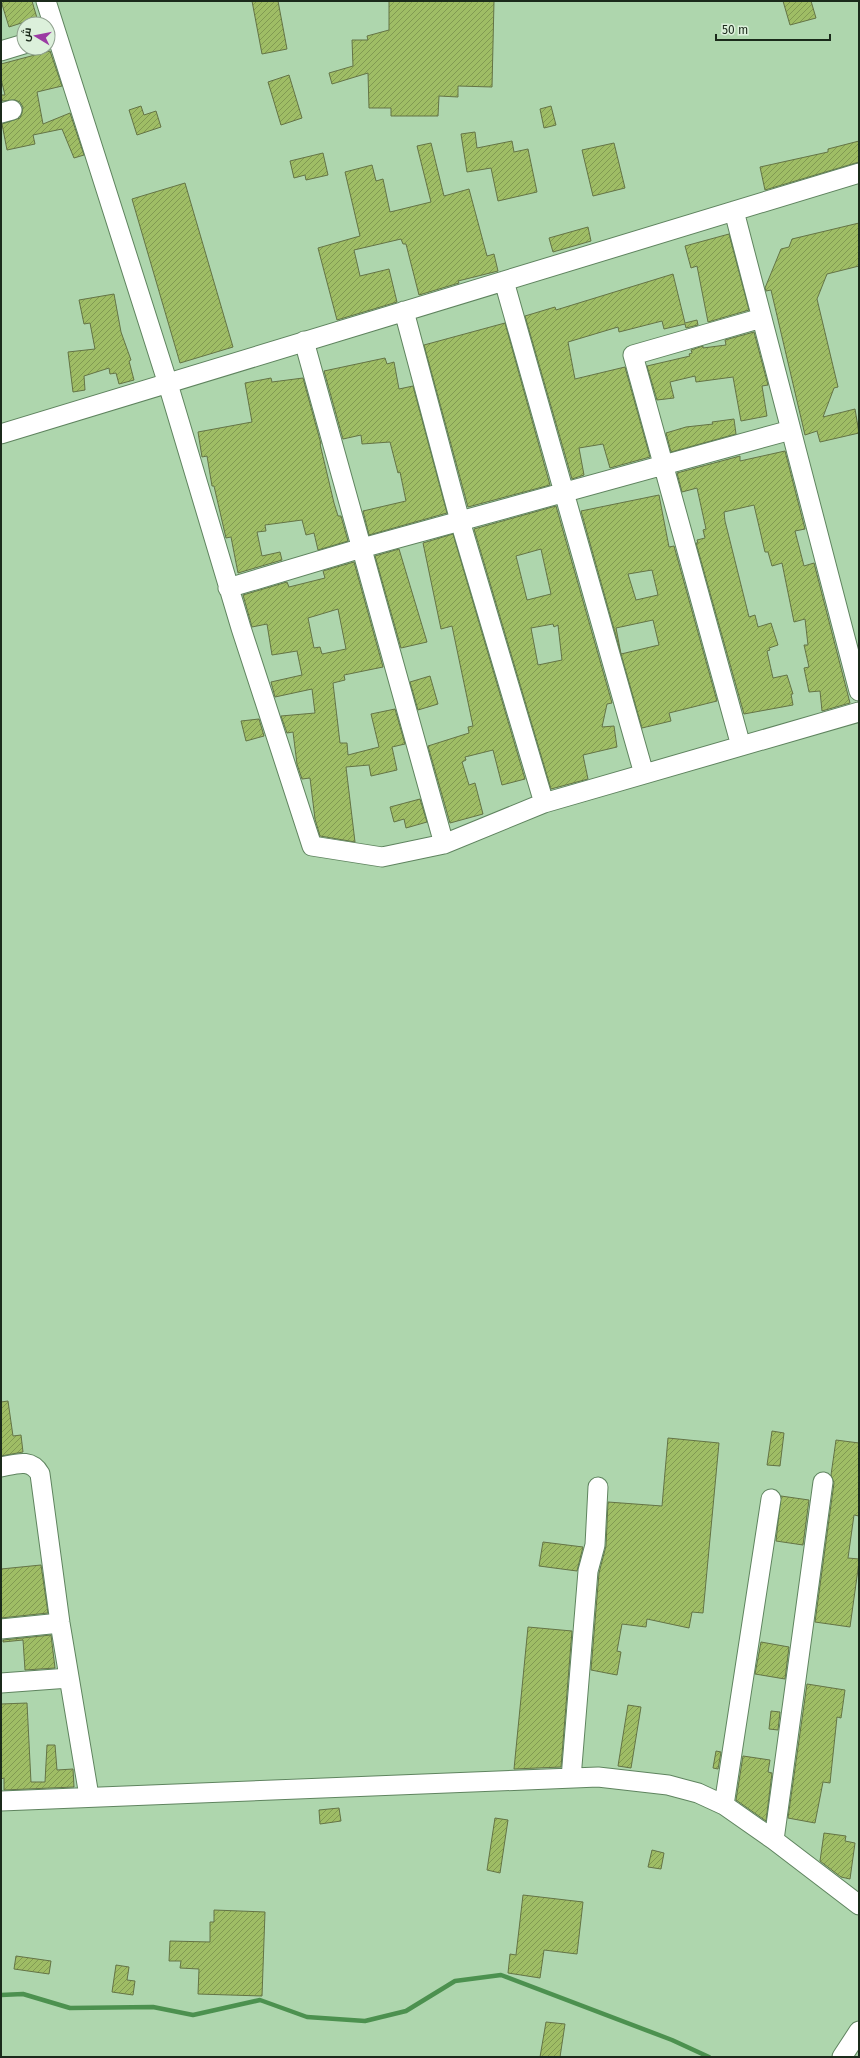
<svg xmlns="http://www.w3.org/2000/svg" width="860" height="2058" font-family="'Fira Sans',Cairo,sans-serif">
<defs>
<pattern id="building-hatch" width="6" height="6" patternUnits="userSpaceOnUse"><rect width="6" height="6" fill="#9fbd65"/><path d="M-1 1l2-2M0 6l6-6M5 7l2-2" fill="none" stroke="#819a52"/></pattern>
</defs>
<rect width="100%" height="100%" fill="#aed6ad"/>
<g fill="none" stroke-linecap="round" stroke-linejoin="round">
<path stroke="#4c914f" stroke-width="4.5" d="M 1,1995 L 23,1994 L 70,2008 L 153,2007 L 193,2015 L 260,2000 L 307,2017 L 365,2021 L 406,2011 L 455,1981 L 501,1975 L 672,2040 L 709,2057"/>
</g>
<path fill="url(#building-hatch)" stroke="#647446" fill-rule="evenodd" d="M 1,1 L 32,1 L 37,18 L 9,27 Z
M 252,1 L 278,1 L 287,49 L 262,54 Z
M 389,1 L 494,1 L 492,87 L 458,86 L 458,97 L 439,96 L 438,116 L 391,116 L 391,108 L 369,108 L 368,73 L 332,84 L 329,73 L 353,66 L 352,40 L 368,40 L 367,36 L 389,30 Z
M 783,1 L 811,1 L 816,18 L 790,25 Z
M 50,51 L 62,86 L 37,92 L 43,124 L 70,113 L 84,155 L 74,158 L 62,129 L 33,135 L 35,144 L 7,150 L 2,124 L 20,118 L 22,113 L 23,107 L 20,102 L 15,100 L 2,101 L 1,95 L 5,95 L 1,79 L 1,64 Z
M 289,75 L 302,118 L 281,125 L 268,82 Z
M 141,106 L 144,115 L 156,111 L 161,127 L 137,135 L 129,110 Z
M 551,106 L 556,125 L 544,128 L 540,109 Z
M 475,132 L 477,148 L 512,141 L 514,152 L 528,149 L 537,192 L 498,201 L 491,168 L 467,172 L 461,134 Z
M 859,141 L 859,162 L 765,190 L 760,167 L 828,152 L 828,149 Z
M 431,143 L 444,196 L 469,189 L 487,256 L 494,254 L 498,271 L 458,281 L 459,283 L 419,295 L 406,244 L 403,244 L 401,239 L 354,250 L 360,276 L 389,269 L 397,302 L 337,320 L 318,248 L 360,236 L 345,172 L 372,165 L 376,181 L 383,179 L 390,212 L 431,202 L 417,146 Z
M 614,143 L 625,188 L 593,196 L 582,150 Z
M 323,153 L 328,175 L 306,180 L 305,175 L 294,178 L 290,161 Z
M 185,183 L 233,347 L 180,363 L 132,199 Z
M 859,223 L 859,266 L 827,274 L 817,299 L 838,387 L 834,388 L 823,417 L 855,409 L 859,433 L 820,442 L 817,431 L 805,435 L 771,290 L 766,291 L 765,288 L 781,249 L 789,247 L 792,239 Z
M 588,227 L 591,241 L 553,252 L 549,238 Z
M 729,234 L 749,310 L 708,322 L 697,266 L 691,268 L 685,246 Z
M 673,274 L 685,323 L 697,320 L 698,325 L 686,328 L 685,324 L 664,329 L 662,321 L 619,332 L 618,327 L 568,342 L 575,379 L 625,367 L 650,457 L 610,468 L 603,444 L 579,448 L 584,475 L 572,479 L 525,316 L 555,307 L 556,310 Z
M 114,294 L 121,332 L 131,360 L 129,361 L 134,380 L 119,384 L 116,373 L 110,374 L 109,368 L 84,376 L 85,390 L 73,392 L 68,352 L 95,349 L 90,323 L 84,324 L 79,300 Z
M 505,323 L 550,485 L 468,507 L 424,345 Z
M 754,332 L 768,385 L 762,386 L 767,416 L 741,421 L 733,377 L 696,382 L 695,376 L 670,382 L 674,398 L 657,400 L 647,366 L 690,356 L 689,354 L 692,353 L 691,350 L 703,346 L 703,348 L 726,345 L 725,340 Z
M 385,358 L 387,364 L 394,362 L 399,389 L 413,386 L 447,513 L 369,535 L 363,511 L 406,501 L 400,472 L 398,473 L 390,442 L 362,444 L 361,435 L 343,439 L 324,371 Z
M 271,378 L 272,382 L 303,378 L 321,444 L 320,444 L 334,503 L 338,516 L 341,516 L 348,541 L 318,550 L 314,533 L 306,535 L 302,520 L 265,525 L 266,531 L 257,532 L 262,556 L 280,552 L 282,560 L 238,573 L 231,537 L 226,538 L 214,486 L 212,486 L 207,456 L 202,457 L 198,432 L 252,422 L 245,383 Z
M 734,419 L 736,434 L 671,452 L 666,433 L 686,427 L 713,424 L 712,422 Z
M 785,451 L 805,529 L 795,531 L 804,566 L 814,563 L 850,703 L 822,711 L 820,691 L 809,692 L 804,668 L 809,667 L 804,645 L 808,645 L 805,619 L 794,622 L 782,563 L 772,566 L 768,552 L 765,552 L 754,505 L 724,512 L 725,521 L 749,617 L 755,615 L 758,627 L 771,623 L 778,645 L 769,648 L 770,650 L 767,651 L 773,678 L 787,675 L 793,694 L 791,694 L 793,705 L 744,714 L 696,543 L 698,543 L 697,540 L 705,538 L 703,530 L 706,529 L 697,488 L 682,492 L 677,473 L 740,456 L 740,461 Z
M 659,495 L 669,547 L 674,546 L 717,701 L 669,713 L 671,721 L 642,728 L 621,654 L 659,645 L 653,620 L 616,628 L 621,654 L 581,511 ZM 652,570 L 658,595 L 636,600 L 628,574 Z
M 556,506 L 612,703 L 607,704 L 602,727 L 614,726 L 617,747 L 583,755 L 588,779 L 551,789 L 474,529 ZM 541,549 L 551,594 L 527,600 L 516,556 ZM 553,624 L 554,627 L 558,625 L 562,660 L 538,665 L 531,628 Z
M 453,534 L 525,779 L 502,785 L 493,750 L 465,757 L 466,760 L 462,762 L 469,785 L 475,783 L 483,814 L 450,823 L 428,746 L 469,733 L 468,727 L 473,726 L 452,626 L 441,629 L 423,543 Z
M 399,549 L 427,642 L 401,648 L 375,556 Z
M 354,562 L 383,667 L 344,675 L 345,680 L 333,683 L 340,743 L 347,743 L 348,755 L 379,747 L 371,714 L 395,709 L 405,744 L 392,747 L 397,770 L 371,776 L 369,765 L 346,767 L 355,842 L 320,836 L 315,819 L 310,778 L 302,779 L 297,764 L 293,732 L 287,733 L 281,716 L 315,713 L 312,689 L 275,697 L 271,682 L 302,675 L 297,651 L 272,655 L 267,624 L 252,627 L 243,595 L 287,582 L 289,587 L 325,578 L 323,571 ZM 338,609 L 346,649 L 322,654 L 320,647 L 314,648 L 308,618 Z
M 430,676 L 438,704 L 418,710 L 410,682 Z
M 259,719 L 264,736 L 246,741 L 241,721 Z
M 420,799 L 427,822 L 406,828 L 404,819 L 394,822 L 390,807 Z
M 8,1401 L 13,1436 L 21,1435 L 23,1452 L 1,1456 L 1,1402 Z
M 772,1431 L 784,1433 L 780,1466 L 767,1465 Z
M 668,1438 L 719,1443 L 703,1613 L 692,1612 L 689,1628 L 647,1619 L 646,1627 L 622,1624 L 617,1651 L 621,1652 L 617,1675 L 591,1670 L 599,1573 L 606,1546 L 608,1502 L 662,1506 Z
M 836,1440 L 859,1443 L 859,1516 L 854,1515 L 848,1558 L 859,1559 L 859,1562 L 850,1627 L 815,1622 L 834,1483 L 831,1475 Z
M 781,1496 L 809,1500 L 803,1545 L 776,1541 Z
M 543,1542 L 583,1547 L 577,1571 L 539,1566 Z
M 41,1565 L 48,1613 L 1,1618 L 1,1569 Z
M 528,1627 L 572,1631 L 561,1767 L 514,1769 Z
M 51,1635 L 55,1668 L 25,1670 L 23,1640 L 3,1642 L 3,1640 Z
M 761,1642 L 789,1647 L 785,1679 L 755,1674 Z
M 807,1684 L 845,1690 L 841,1718 L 837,1717 L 830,1783 L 823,1782 L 815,1823 L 788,1818 Z
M 27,1703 L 31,1782 L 45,1782 L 47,1745 L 55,1745 L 57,1770 L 73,1769 L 74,1787 L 4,1790 L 4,1778 L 1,1779 L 1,1704 Z
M 628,1705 L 641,1707 L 631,1768 L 618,1766 Z
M 771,1711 L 780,1712 L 778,1730 L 769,1729 Z
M 716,1751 L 721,1752 L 718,1769 L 713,1768 Z
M 743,1756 L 770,1760 L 768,1772 L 772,1773 L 766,1821 L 736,1800 Z
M 339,1808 L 341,1821 L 320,1824 L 319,1810 Z
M 495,1818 L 508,1820 L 500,1873 L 487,1870 Z
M 824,1833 L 846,1836 L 845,1841 L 855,1843 L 850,1879 L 841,1877 L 820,1861 Z
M 652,1850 L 664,1853 L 661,1869 L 648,1867 Z
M 523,1895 L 583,1902 L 577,1954 L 544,1950 L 540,1978 L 508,1973 L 510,1954 L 516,1955 Z
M 214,1910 L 265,1912 L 262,1996 L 198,1994 L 199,1969 L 180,1968 L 181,1961 L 169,1961 L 170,1941 L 210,1942 L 210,1922 L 214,1922 Z
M 16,1956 L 51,1961 L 49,1974 L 14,1969 Z
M 116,1965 L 129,1967 L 127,1980 L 135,1981 L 133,1995 L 112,1992 Z
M 546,2022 L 565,2024 L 560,2057 L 540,2057 Z"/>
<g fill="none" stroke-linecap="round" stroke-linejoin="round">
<defs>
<path id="minor" d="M 46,1 L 168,384 L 241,628 L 312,846 L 382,857 L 444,844 L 544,803 L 859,712
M 1,51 L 24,44
M 1,113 L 12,110
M 734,211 L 859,691
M 504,281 L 644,774
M 404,311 L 460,521 L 544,803
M 304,341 L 444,844
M 1,434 L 859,173
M 228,588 L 362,548 L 791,430
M 741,746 L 633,355 L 762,318
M 1,1467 C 16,1464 31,1458 40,1474 L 60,1623 L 89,1796
M 1,1629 L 60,1623
M 1,1683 L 69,1678
M 571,1778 L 588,1571 L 595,1545 L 598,1487
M 1,1801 L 598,1777 L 668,1785 L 698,1793 L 724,1805 L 774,1840 L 859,1905
M 724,1805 L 771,1499
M 774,1840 L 823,1482
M 842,2057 L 859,2031"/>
</defs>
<use href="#minor" stroke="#5f845f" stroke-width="21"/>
<use href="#minor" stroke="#fff" stroke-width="19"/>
</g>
<rect width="860" height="2058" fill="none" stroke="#1b2a1b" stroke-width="4"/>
<g transform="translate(36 36) rotate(280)"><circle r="19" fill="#dcf0db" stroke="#8fa18e"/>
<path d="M0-3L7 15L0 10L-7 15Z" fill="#9b3ba3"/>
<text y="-6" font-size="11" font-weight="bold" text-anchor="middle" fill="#1b2a1b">ش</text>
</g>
<path d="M716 34v6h114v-6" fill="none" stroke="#1b2a1b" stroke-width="2"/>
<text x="722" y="34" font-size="12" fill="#1b2a1b" stroke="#dcf0db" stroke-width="3" paint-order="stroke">50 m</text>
</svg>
